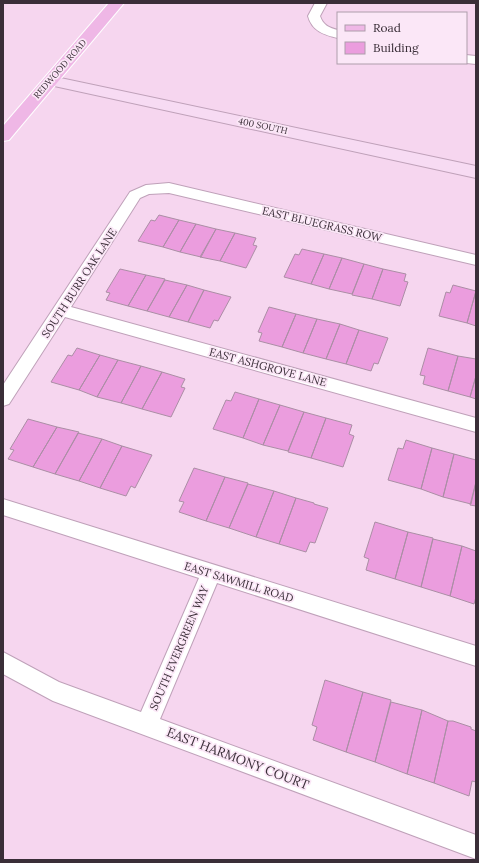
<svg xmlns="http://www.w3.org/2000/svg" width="479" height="863" font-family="Lora,serif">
<rect width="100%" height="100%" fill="#f6d6ef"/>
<path fill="#eb9dde" stroke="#ab8ea5" d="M 159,215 L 179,220 L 163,247 L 138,241 L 151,220 L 155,221 Z
M 179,220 L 196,224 L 180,252 L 163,247 Z
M 196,224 L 216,229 L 201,257 L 180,252 Z
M 216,229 L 235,233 L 220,261 L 200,257 Z
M 235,233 L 256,238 L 253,245 L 257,246 L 246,268 L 220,261 Z
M 302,249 L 324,254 L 311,284 L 284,277 L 295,254 L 299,255 Z
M 324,254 L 342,258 L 329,289 L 311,284 Z
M 342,258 L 364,264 L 352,294 L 329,289 Z
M 364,264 L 383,269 L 372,299 L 352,295 Z
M 120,269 L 146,275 L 128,306 L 106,300 L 110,293 L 106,292 Z
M 383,269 L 406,274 L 404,281 L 408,282 L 400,306 L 372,299 Z
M 146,275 L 165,279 L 147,311 L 128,306 Z
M 165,280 L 187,285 L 169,317 L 147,311 Z
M 187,285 L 204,290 L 188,322 L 169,317 Z
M 453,285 L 476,291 L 467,323 L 439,316 L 446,292 L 450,293 Z
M 204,290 L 231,297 L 218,321 L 214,320 L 210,328 L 188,322 Z
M 476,291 L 476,326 L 467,323 Z
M 269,307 L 296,314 L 282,347 L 259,341 L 262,333 L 258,332 Z
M 296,314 L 317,319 L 303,353 L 282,347 Z
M 317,319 L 340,324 L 326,359 L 303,353 Z
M 340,324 L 359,330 L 346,364 L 326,359 Z
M 359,330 L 388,338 L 378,364 L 374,363 L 371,371 L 346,364 Z
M 77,348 L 100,355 L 79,390 L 51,382 L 68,355 L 72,356 Z
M 428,348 L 458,356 L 448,391 L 423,384 L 425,376 L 420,375 Z
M 100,355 L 118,360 L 97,397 L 79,390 Z
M 458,356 L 476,359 L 476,376 L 470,397 L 448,391 Z
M 118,360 L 141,366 L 121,403 L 97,397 Z
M 141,366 L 162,372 L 142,409 L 121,403 Z
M 162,372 L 185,379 L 181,387 L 185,388 L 171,417 L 142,409 Z
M 476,376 L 476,399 L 470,397 Z
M 235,392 L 259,399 L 243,438 L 213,429 L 226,400 L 231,401 Z
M 259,399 L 280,405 L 263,445 L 243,438 Z
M 280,405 L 304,412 L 288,451 L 263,445 Z
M 304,412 L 326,418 L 311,458 L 288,452 Z
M 326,418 L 352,425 L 349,434 L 354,436 L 343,467 L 311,458 Z
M 28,419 L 57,427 L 33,467 L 8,459 L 14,450 L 10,449 Z
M 57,427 L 79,432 L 55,474 L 33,467 Z
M 78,433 L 102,439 L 79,481 L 55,474 Z
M 102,439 L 122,446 L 100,488 L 79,481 Z
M 406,440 L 432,448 L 421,489 L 388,480 L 398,448 L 403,449 Z
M 122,446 L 152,455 L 135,488 L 131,486 L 126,496 L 100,488 Z
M 432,448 L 454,454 L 443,497 L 421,489 Z
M 454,454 L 476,460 L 476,482 L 471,504 L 443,497 Z
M 194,468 L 225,477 L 206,521 L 179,512 L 184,502 L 179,501 Z
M 225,477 L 248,483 L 229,528 L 206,521 Z
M 476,482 L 476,506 L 470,505 Z
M 248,484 L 274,491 L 256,537 L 229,528 Z
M 274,491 L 296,498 L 279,544 L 256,537 Z
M 296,498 L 314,503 L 314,504 L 328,508 L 315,543 L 310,542 L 306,552 L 279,544 Z
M 375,522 L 408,532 L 395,579 L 366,570 L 369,559 L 364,557 Z
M 408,532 L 433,538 L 421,587 L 395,579 Z
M 433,539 L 462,546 L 450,596 L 421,587 Z
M 462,546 L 476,551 L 476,597 L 474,604 L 450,596 Z
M 325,680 L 363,692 L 346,752 L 313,740 L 317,727 L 312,725 Z
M 363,692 L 391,700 L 375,762 L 346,752 Z
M 391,702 L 422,710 L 407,774 L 375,762 Z
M 422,710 L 448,721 L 434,783 L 407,774 Z
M 448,721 L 453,721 L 471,727 L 471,729 L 476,731 L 476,782 L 472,781 L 469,796 L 434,783 Z"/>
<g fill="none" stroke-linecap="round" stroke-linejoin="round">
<defs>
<path id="street" d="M 315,3 L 327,3 L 320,16 C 323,25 329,28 338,30 L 338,38 C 324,35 312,31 308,16 Z
M 466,55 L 476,56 L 476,64 L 466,63 Z
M 169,183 L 476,255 L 476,265 L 169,193 L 149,194 L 140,198 L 71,307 L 476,418 L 476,432 L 65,317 L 9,404 L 3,406 L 3,385 L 130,192 L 146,185 Z
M 3,499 L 476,646 L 476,666 L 217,583 L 160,719 L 476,835 L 476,859 L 53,701 L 3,674 L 3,652 L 59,682 L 141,712 L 199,578 L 3,515 Z"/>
<path id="secondary" d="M 51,76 L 476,166 L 476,178 L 45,84 L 43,81 L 45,78 Z"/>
<path id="primary" d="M 109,3 L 124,3 L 9,140 L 3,141 L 3,126 Z"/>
</defs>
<use href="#street" stroke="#bfa1b9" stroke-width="2"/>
<use href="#secondary" stroke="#bfa1b9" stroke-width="2"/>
<use href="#primary" stroke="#fff" stroke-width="2"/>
<use href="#street" fill="#fff" fill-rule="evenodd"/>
<use href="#secondary" fill="#f7dbf3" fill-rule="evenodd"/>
<use href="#primary" fill="#efb7e6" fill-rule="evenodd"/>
</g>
<g text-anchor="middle" stroke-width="3.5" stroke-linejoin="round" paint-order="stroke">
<g font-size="9" fill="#3a2e38" stroke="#fbe7f7">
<text transform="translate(60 69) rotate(-49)" y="3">REDWOOD ROAD</text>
<text transform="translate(263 126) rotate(12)" y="3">400 SOUTH</text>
</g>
<g font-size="11" fill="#3a2e38" stroke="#fbe7f7">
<text transform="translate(322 224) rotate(13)" y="4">EAST BLUEGRASS ROW</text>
<text transform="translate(79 283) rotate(-57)" y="4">SOUTH BURR OAK LANE</text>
<text transform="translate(268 367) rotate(15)" y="4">EAST ASHGROVE LANE</text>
<text transform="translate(239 582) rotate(17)" y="4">EAST SAWMILL ROAD</text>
<text transform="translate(179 648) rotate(-67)" y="4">SOUTH EVERGREEN WAY</text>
</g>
<g font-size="13" fill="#3a2e38" stroke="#fbe7f7">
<text transform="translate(238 758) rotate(21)" y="5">EAST HARMONY COURT</text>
</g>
</g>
<rect width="479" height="863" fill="none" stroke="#3a2e38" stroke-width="8"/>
<rect x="337" y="12" width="130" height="52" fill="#fbe7f7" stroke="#ae9dab"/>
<rect x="345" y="25" width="20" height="6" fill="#efb7e6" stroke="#ae9dab"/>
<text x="373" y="32" font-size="12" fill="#3a2e38">Road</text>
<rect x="345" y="42" width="20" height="12" fill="#eb9dde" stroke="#ae9dab"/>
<text x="373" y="52" font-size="12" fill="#3a2e38">Building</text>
</svg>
